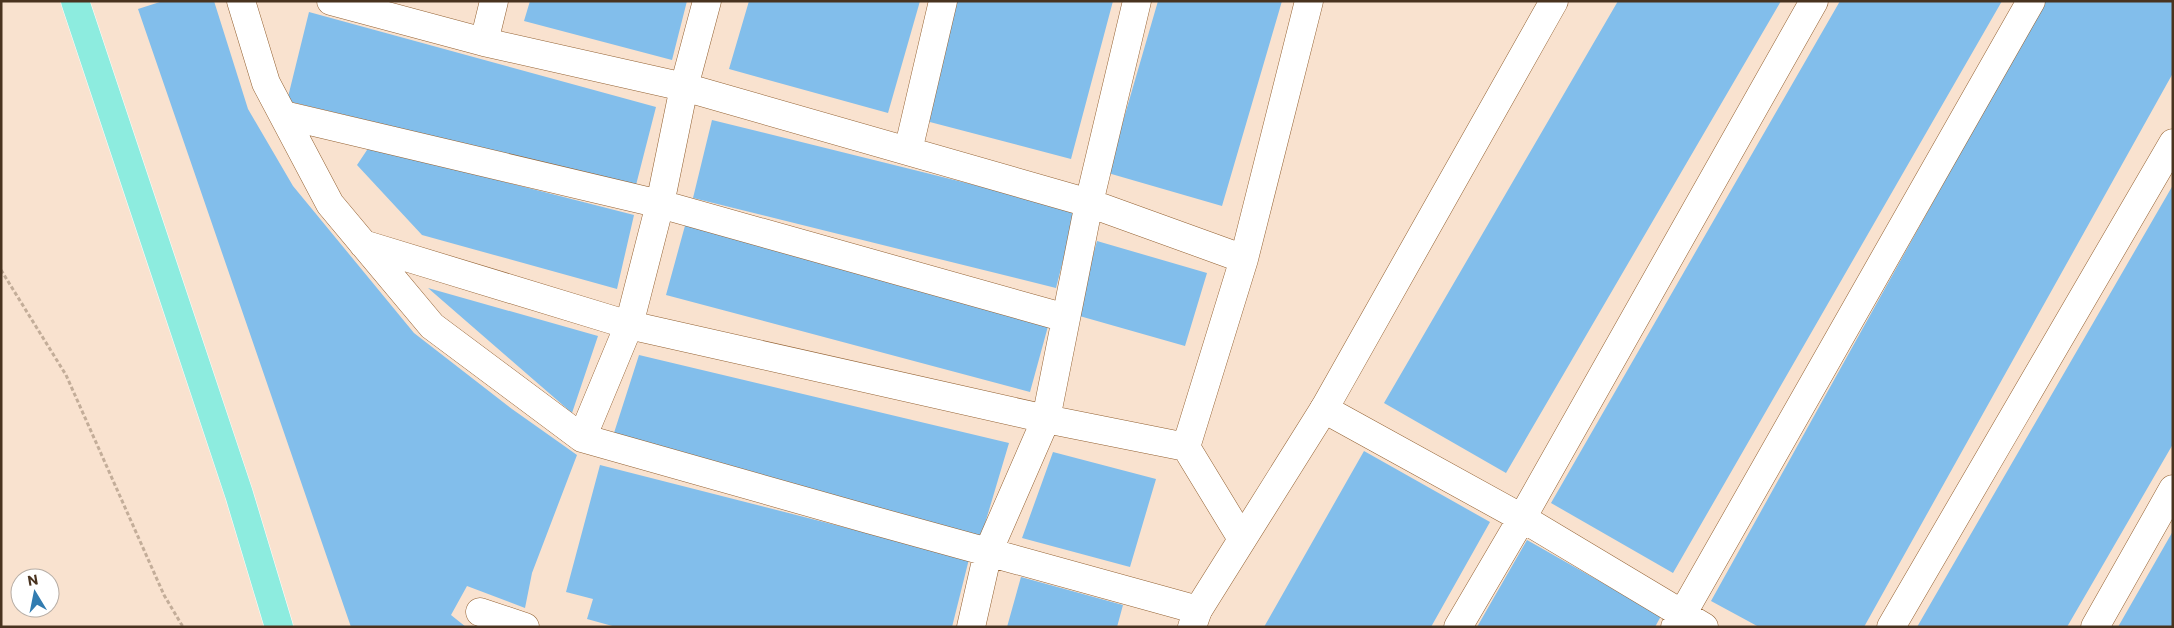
<svg xmlns="http://www.w3.org/2000/svg" width="2174" height="628" font-family="Commissioner,sans-serif">
<rect width="100%" height="100%" fill="#f9e2cf"/>
<path fill="#82beeb" d="M 163,1 L 214,1 L 248,109 L 293,186 L 414,333 L 512,409 L 577,455 L 532,573 L 525,608 L 467,586 L 451,615 L 466,627 L 351,627 L 138,9 Z
M 530,1 L 687,1 L 672,60 L 524,21 Z
M 749,1 L 920,1 L 888,113 L 729,69 Z
M 957,1 L 1113,1 L 1071,159 L 926,121 Z
M 1158,1 L 1282,1 L 1222,206 L 1108,173 Z
M 1618,1 L 1781,1 L 1506,473 L 1384,403 Z
M 1840,1 L 2002,1 L 1673,573 L 1551,503 Z
M 2045,1 L 2173,1 L 2173,73 L 1864,627 L 1759,627 L 1711,601 Z
M 309,12 L 656,107 L 636,185 L 287,101 Z
M 712,120 L 1076,210 L 1056,288 L 693,198 Z
M 369,147 L 634,215 L 617,289 L 422,235 L 357,165 Z
M 2173,185 L 2173,444 L 2067,627 L 1917,627 Z
M 686,222 L 1050,319 L 1030,392 L 666,295 Z
M 1097,241 L 1207,273 L 1185,346 L 1076,315 Z
M 428,288 L 598,336 L 572,413 Z
M 639,355 L 1009,443 L 981,537 L 613,436 Z
M 1364,451 L 1490,522 L 1431,627 L 1264,627 Z
M 1053,452 L 1156,479 L 1130,567 L 1022,538 Z
M 600,465 L 969,559 L 952,627 L 616,627 L 587,619 L 593,599 L 566,592 Z
M 2173,531 L 2173,627 L 2118,627 Z
M 1527,540 L 1661,616 L 1655,627 L 1477,627 Z
M 1021,577 L 1123,605 L 1117,627 L 1007,627 Z"/>
<g fill="none" stroke-linecap="round" stroke-linejoin="round">
<defs>
<path id="street" d="M 241,1 L 266,83 L 330,204 L 432,326 L 582,438 L 868,519 L 1198,610
M 331,1 L 484,42 L 684,87 L 1089,203 L 1244,259
M 484,42 L 494,1
M 284,115 L 660,204 L 1066,318
M 908,151 L 943,1
M 363,244 L 629,325 L 1046,419 L 1186,447 L 1242,539
M 1324,409 L 1522,518 L 1704,627
M 582,438 L 629,325 L 660,204 L 684,87 L 707,1
M 1186,447 L 1244,259 L 1309,1
M 480,612 L 525,627
M 971,627 L 988,552 L 1046,419 L 1089,203 L 1137,1
M 1458,627 L 1522,518 L 1814,1
M 1675,627 L 2031,1
M 1891,627 L 2173,143
M 2095,627 L 2173,489"/>
<path id="secondary" d="M 1192,627 L 1198,610 L 1324,409 L 1554,1"/>
<path id="primary" d="M 75,1 L 239,494 L 279,627"/>
</defs>
<use href="#street" stroke="#936132" stroke-width="29"/>
<use href="#secondary" stroke="#936132" stroke-width="29"/>
<use href="#primary" stroke="#fff" stroke-width="29"/>
<path stroke="#c3ad99" stroke-width="3" stroke-dasharray="4 2.5" stroke-linecap="butt" d="M 1,270 L 66,375 L 164,595 L 183,627"/>
<use href="#street" stroke="#fff" stroke-width="28"/>
<use href="#secondary" stroke="#fff" stroke-width="28"/>
<use href="#primary" stroke="#8decdf" stroke-width="28"/>
</g>
<rect width="2174" height="628" fill="none" stroke="#49331f" stroke-width="5"/>
<g transform="translate(35 593) rotate(350)"><circle r="24" fill="#ffffff" stroke="#b6ada5"/>
<path d="M0-4L9 19L0 12L-9 19Z" fill="#327cb0"/>
<text y="-8" font-size="14" font-weight="bold" text-anchor="middle" fill="#49331f">N</text>
</g>
</svg>
